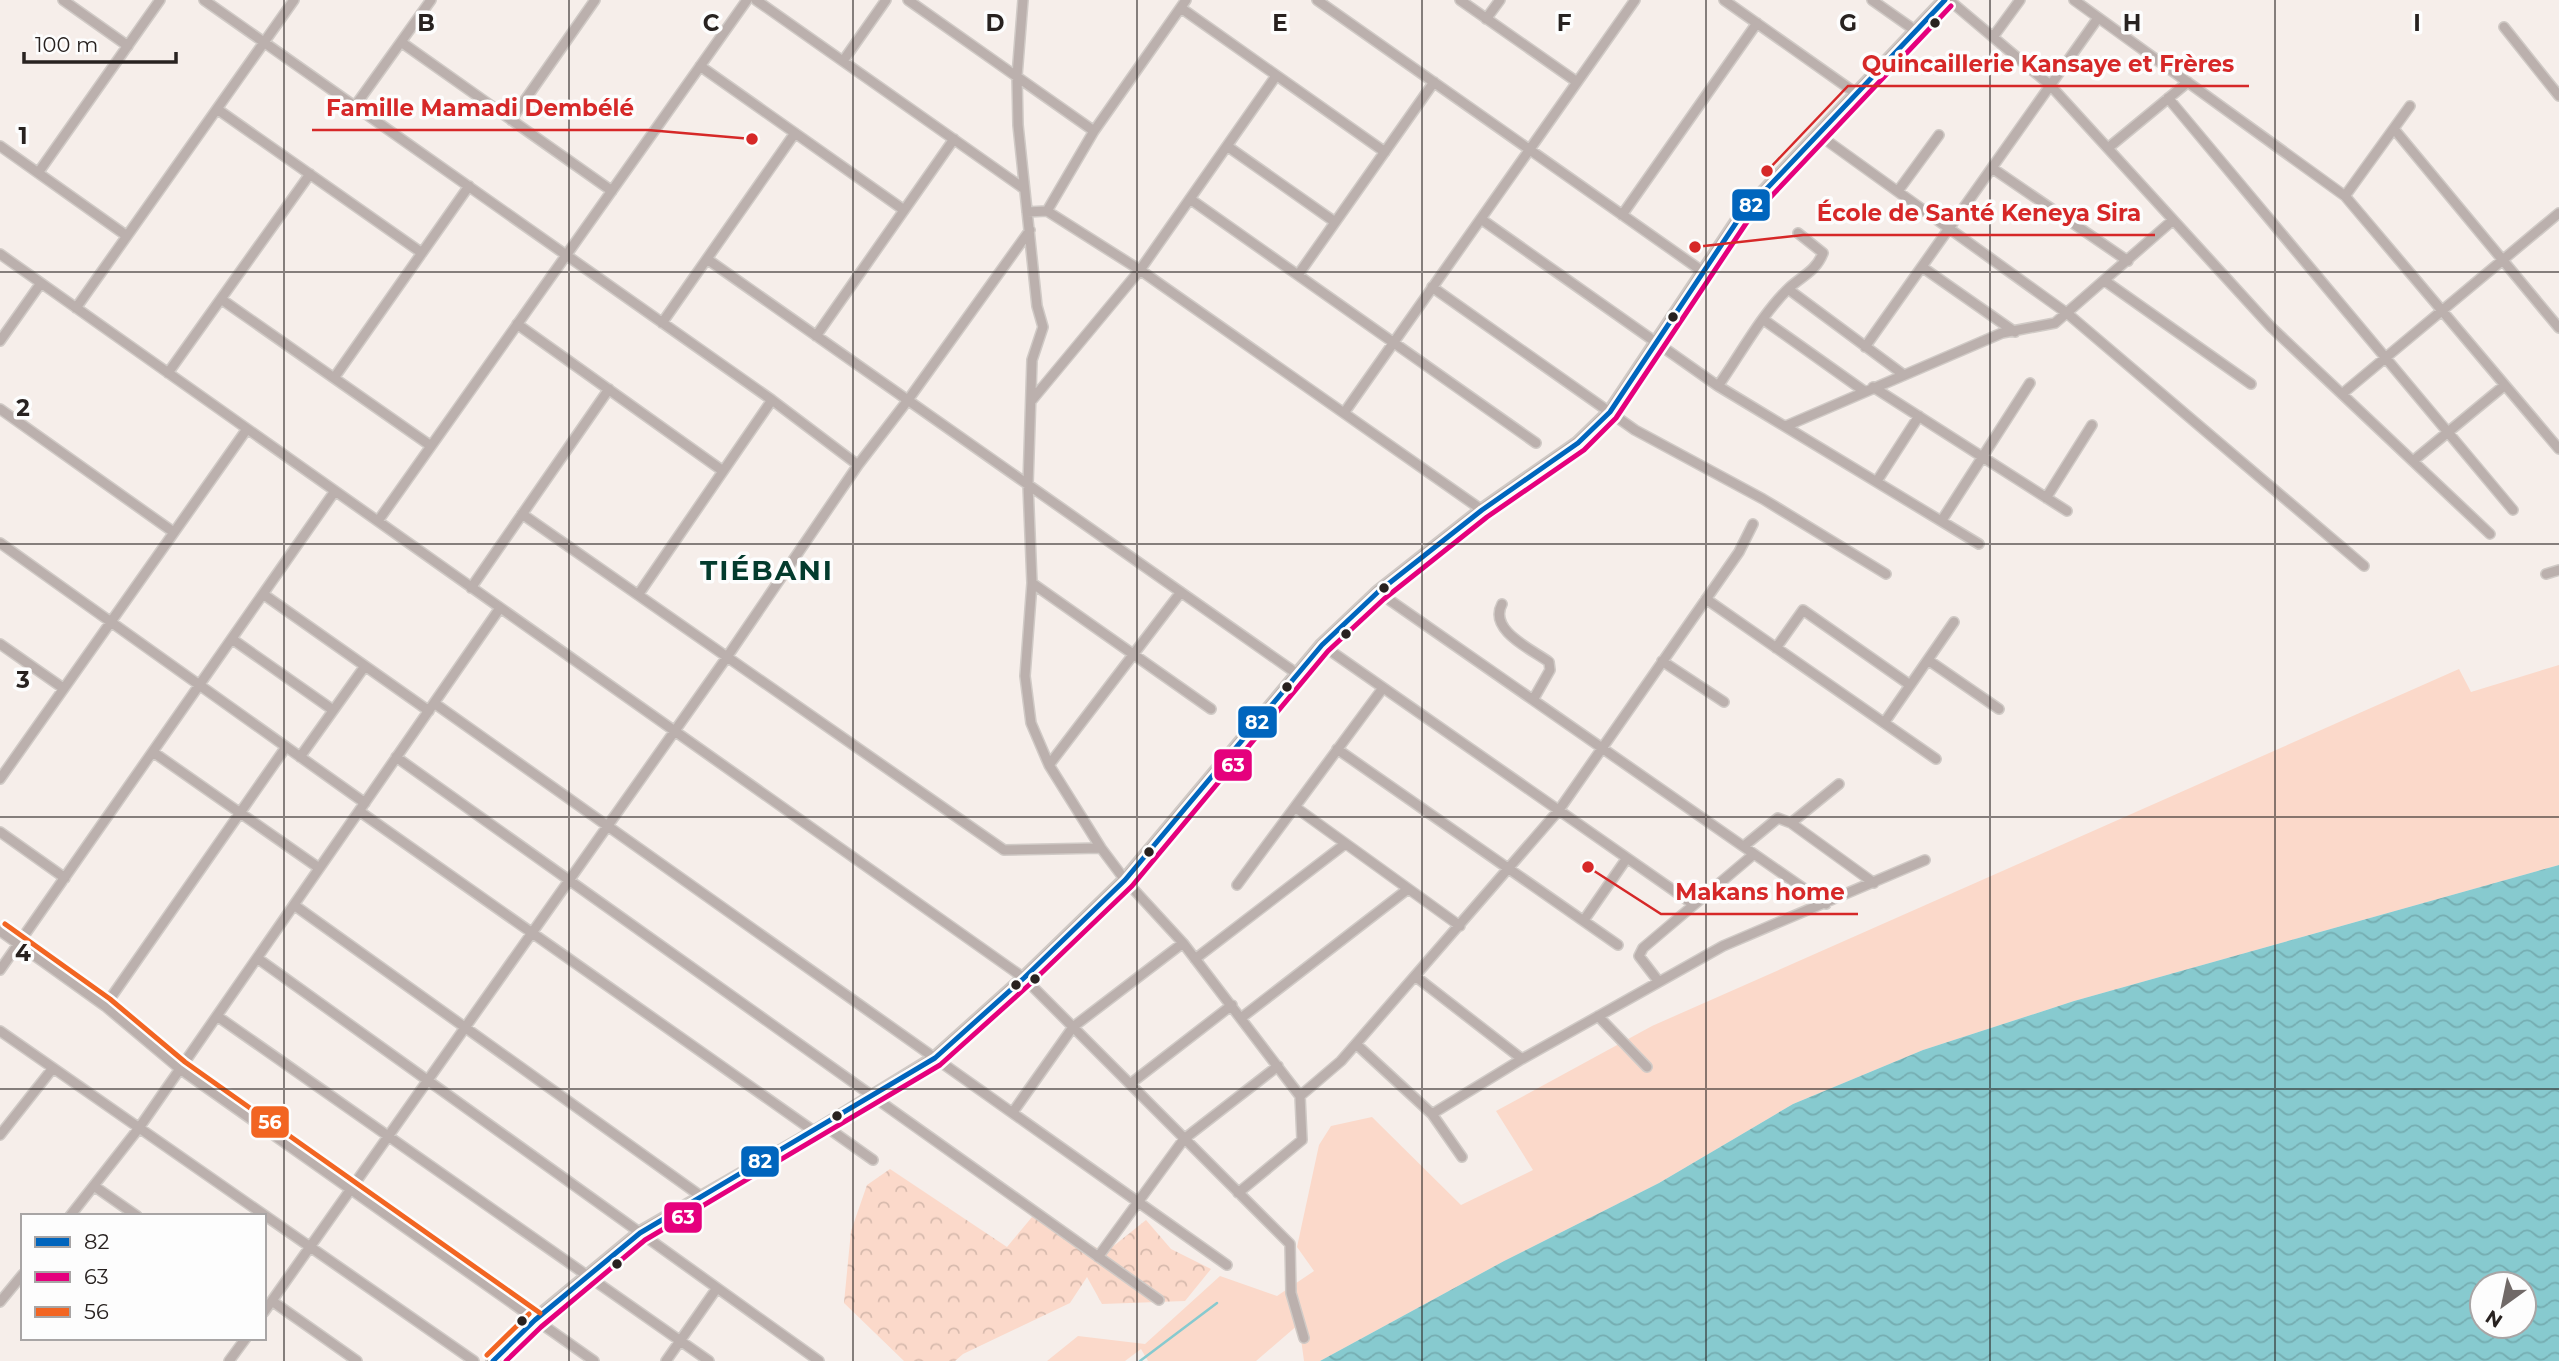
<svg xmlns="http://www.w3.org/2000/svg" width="2559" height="1361" font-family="Montserrat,sans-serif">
<defs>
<pattern id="forest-crowns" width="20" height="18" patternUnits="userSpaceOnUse" patternTransform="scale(1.75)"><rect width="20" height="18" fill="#fbd9ca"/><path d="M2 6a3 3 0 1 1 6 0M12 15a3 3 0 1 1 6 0" fill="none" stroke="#d7baad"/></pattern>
<pattern id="water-waves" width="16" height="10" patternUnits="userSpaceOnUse" patternTransform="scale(1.75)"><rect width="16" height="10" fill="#87cacf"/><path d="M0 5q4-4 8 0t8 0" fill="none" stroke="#75adb1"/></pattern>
</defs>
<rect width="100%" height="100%" fill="#f6eeea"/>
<path fill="url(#forest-crowns)" d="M 890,1169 L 1007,1247 L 1032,1217 L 1106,1252 L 1146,1220 L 1171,1249 L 1211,1269 L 1185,1301 L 1102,1304 L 1087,1277 L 1070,1303 L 963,1354 L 955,1361 L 904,1361 L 844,1303 L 851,1231 L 867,1185 Z"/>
<path fill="#fbd9ca" d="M 2559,665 L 2559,865 L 2074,1001 L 1923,1050 L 1793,1104 L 1659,1183 L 1504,1261 L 1320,1361 L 1304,1361 L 1299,1324 L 1256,1361 L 1148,1361 L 1141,1349 L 1125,1361 L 1047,1361 L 1078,1336 L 1145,1344 L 1220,1276 L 1277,1296 L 1314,1271 L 1297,1247 L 1319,1145 L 1331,1126 L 1372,1117 L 1461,1205 L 1533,1170 L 1496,1111 L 1652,1026 L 2459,669 L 2471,692 Z"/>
<path fill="url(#water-waves)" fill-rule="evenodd" d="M 2559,865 L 2559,1361 L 1320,1361 L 1504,1261 L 1659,1183 L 1793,1104 L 1923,1050 L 2074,1001 ZM 2482,1284 L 2524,1284 L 2524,1326 L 2482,1326 Z"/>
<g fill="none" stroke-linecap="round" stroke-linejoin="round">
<path stroke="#87cacf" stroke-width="2.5" d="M 1140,1361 L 1217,1303"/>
<defs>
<path id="minor" d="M 63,0 L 128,46
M 204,0 L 772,400 L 858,465
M 756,0 L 1023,188
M 908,0 L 1094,131
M 1023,0 L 1017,76 L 1018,125 L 1037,306 L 1043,327 L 1032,360 L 1028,485 L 1032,583 L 1025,676 L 1031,723 L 1049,765 L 1101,848 L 1125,880 L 1183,943 L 1300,1096 L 1302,1140 L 1238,1193
M 1317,0 L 1702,271
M 1460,0 L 1577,82
M 1724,0 L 1857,94
M 1872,0 L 1916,31
M 1949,0 L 2050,85 L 2271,327 L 2490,534
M 2074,0 L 2345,196 L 2559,449
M 1181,8 L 1385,152
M 1486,19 L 1500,0
M 2504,27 L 2559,96
M 1993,37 L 2020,0
M 401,42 L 612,191
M 843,61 L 886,0
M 700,66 L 904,210
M 2168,98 L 2513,510
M 355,106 L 431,0
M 217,109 L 422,253
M 511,120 L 595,0
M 2394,129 L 2559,328
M 1819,135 L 2068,314 L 2364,566
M 0,146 L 127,236
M 1227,146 L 1335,222
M 2108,148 L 2188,82
M 1992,168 L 2128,261
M 38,173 L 160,0
M 1898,191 L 1939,135
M 2345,196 L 2410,106
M 1190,199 L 1536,443
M 1047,211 L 1094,131 L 1186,0
M 1027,212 L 1047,211 L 1140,270 L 1482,510
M 1622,215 L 1757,23
M 1481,219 L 1718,386 L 1979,544
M 0,254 L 1024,978 L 1290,1244 L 1291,1293 L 1304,1338
M 707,259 L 1296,673
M 1922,267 L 2015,332
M 1298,275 L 1434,82
M 2105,281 L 2251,384
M 1432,287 L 1635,430 L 1763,499 L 1886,574
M 1788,289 L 1904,375
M 221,299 L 431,446
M 76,308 L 294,0
M 1764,320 L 1864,391
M 662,323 L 795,133
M 517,324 L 723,471
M 816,336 L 954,139
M 0,341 L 41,283
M 1865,347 L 2098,18
M 168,373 L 310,174
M 334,378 L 469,186
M 1718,386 C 1740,355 1761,315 1789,288 C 1802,276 1816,271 1823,253 L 1798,233
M 1873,387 L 2067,511
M 2342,394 L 2559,213
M 1032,400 L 1140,270 L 1276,76
M 0,409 L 172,531
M 1344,413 L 1635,0
M 1786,426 L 2002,333 L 2055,323 L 2173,220
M 2413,461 L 2505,385
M 1877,481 L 1919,416
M 2046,498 L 2092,425
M 522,514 L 1004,850 L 1101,848
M 1942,520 L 2030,383
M 378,521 L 747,0
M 0,543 L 365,803
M 2546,574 L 2559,570
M 1032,583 L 1211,709
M 471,588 L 609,389
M 1378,592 L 1826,904
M 263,594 L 429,711
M 638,595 L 772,400
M 1706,599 L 1936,759
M 1502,604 C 1488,630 1531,649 1549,662 L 1550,670 L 1533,700
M 232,639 L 333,710
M 0,644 L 63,688
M 1322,645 L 1693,904
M 1776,648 L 1803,610 L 1910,685
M 1928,660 L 1999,709
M 1662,661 L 1724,702
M 434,703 L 1227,1265
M 1884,723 L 1954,622
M 1337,749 L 1618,945
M 153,752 L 319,868
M 300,757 L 365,666
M 396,757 L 1159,1300
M 1049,765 L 1181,592
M 0,779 L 247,429
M 1295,807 L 1460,926
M 359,811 L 815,1132
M 1791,823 L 1874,883
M 0,832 L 65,878
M 1744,846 L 1778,818 L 1791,823 L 1839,784
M 1237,885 L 1383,688
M 294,905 L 702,1197
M 1584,920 L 1627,858
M 0,931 L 105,1006 L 180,1069 L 594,1361
M 257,958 L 819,1361
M 1195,959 L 1345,844
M 0,970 L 335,491
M 1415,976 L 1522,1059
M 1659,982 L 1639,956 L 1643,948 L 1754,854
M 105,1006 L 286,747
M 217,1016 L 709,1361
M 1598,1016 L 1647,1067
M 1241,1018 L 1408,889
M 0,1031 L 474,1361
M 1356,1044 L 1432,1114 L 1462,1157
M 1130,1084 L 1232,1005
M 1300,1096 L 1341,1061 L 1559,810 L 1739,552 L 1753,524
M 1013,1112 L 1073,1027 L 1183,943
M 1432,1114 L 1522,1059 L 1723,946 L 1925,860
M 825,1126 L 873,1160
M 0,1135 L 53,1068
M 94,1186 L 137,1216
M 70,1216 L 139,1128 L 500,608
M 1098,1257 L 1184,1139 L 1278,1066
M 272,1301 L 357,1361
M 0,1302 L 23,1274
M 264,1312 L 727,657 L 858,465 L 908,400 L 1030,230
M 229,1361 L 246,1338
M 666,1361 L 717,1288"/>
<path id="secondary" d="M 493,1361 L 535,1320 L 640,1233 L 815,1132 L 935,1058 L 1024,978 L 1125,880 L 1322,645 L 1378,592 L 1482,510 L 1578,443 L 1610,412 L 1740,217 L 1945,0"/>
</defs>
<use href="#minor" stroke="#d0cac6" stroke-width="12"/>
<use href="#secondary" stroke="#d0cac6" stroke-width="16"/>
<use href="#minor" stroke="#bbb0ad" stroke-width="9"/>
<use href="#secondary" stroke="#bbafab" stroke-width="12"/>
<defs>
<path id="bus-1" d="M 493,1361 L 535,1320 L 640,1233 L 935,1058 L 1024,978 L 1125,880 L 1322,645 L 1378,592 L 1482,510 L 1578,443 L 1610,412 L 1740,217 L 1945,0"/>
<path id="bus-2" d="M 506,1361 L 541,1327 L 645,1240 L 940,1065 L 1030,984 L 1132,886 L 1328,651 L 1384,599 L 1487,517 L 1584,450 L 1616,418 L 1747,222 L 1951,6"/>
<path id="bus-3" d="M 5,924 L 110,999 L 185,1062 L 540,1313
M 487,1355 L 529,1314"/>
</defs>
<use href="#bus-1" stroke="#fdfdfd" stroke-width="10"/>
<use href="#bus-2" stroke="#fdfdfd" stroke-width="10"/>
<use href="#bus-3" stroke="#fdfdfd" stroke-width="10"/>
<use href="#bus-1" stroke="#0065bd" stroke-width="5"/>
<use href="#bus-2" stroke="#e5007d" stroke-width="5"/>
<use href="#bus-3" stroke="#f26522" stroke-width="5"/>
</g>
<path fill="none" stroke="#282220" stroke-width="2" stroke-opacity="0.55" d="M 284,0 L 284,1361M 569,0 L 569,1361M 853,0 L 853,1361M 1137,0 L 1137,1361M 1422,0 L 1422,1361M 1706,0 L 1706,1361M 1990,0 L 1990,1361M 2275,0 L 2275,1361M 0,272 L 2559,272M 0,544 L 2559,544M 0,817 L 2559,817M 0,1089 L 2559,1089"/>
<g fill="#282220" stroke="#fdfdfd" stroke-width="2.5">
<circle cx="1935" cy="23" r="6"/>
<circle cx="1673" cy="317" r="6"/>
<circle cx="1384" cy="588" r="6"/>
<circle cx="1346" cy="634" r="6"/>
<circle cx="1287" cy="687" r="6"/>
<circle cx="1149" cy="852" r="6"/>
<circle cx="1035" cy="979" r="6"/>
<circle cx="1016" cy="985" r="6"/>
<circle cx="837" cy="1116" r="6"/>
<circle cx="617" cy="1264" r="6"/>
<circle cx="522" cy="1321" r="6"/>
</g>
<g text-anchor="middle" stroke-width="7" stroke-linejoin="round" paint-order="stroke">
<g font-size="28" font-weight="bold" letter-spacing="2" fill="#033b2d" stroke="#fdfdfd">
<text x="767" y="580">TIÉBANI</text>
</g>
</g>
<g font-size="23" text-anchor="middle" font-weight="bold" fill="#282220" stroke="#fdfdfd" stroke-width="7" stroke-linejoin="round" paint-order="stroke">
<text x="426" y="31">B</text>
<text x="711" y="31">C</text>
<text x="995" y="31">D</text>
<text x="1280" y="31">E</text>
<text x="1564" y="31">F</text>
<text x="1848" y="31">G</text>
<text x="2132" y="31">H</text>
<text x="2417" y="31">I</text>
<text x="23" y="144">1</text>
<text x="23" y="416">2</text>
<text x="23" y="688">3</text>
<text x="23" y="961">4</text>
</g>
<path fill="none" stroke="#d62828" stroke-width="2.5" d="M1767 171L1848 86H2249M752 139L648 130H312M1695 247L1803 235H2155M1588 867L1661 914H1858"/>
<g fill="#d62828" stroke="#fdfdfd" stroke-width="2.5">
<circle cx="1767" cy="171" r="7"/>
<circle cx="752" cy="139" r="7"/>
<circle cx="1695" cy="247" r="7"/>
<circle cx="1588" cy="867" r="7"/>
</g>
<g font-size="23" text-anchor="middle" font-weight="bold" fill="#d62828" stroke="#fdfdfd" stroke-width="7" stroke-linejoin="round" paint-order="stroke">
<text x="2048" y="72">Quincaillerie Kansaye et Frères</text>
<text x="480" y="116">Famille Mamadi Dembélé</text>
<text x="1979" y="221">École de Santé Keneya Sira</text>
<text x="1760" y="900">Makans home</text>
</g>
<g stroke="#fdfdfd" stroke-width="2.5">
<rect x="1731" y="188" width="40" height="34" rx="7" fill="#0065bd"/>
<rect x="1237" y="705" width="41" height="34" rx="7" fill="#0065bd"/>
<rect x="1213" y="748" width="40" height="34" rx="7" fill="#e5007d"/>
<rect x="250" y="1105" width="40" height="34" rx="7" fill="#f26522"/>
<rect x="740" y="1145" width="40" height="33" rx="7" fill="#0065bd"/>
<rect x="663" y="1201" width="40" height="33" rx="7" fill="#e5007d"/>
</g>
<g font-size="19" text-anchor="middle" font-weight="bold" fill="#fff">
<text x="1751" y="212">82</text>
<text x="1257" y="729">82</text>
<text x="1233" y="772">63</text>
<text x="270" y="1129">56</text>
<text x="760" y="1168">82</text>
<text x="683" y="1224">63</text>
</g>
<rect x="21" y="1214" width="245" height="126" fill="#fdfdfd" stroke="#a8a5a5" stroke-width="2"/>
<rect x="35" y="1237" width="35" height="10" fill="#0065bd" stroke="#a8a5a5" stroke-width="2"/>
<text x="84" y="1249" font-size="21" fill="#282220">82</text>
<rect x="35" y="1272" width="35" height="10" fill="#e5007d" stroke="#a8a5a5" stroke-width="2"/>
<text x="84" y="1284" font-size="21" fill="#282220">63</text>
<rect x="35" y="1307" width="35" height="10" fill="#f26522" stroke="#a8a5a5" stroke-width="2"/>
<text x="84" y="1319" font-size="21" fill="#282220">56</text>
<g transform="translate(2503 1305) rotate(213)"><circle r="33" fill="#fdfdfd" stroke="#a8a5a5" stroke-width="2"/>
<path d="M0-5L12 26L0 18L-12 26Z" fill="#706967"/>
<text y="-10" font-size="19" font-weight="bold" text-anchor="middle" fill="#282220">N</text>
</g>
<path d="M24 52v10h152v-10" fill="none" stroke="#282220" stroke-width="3.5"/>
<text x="35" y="52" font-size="21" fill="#282220" stroke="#fdfdfd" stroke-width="5" paint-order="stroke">100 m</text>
</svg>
